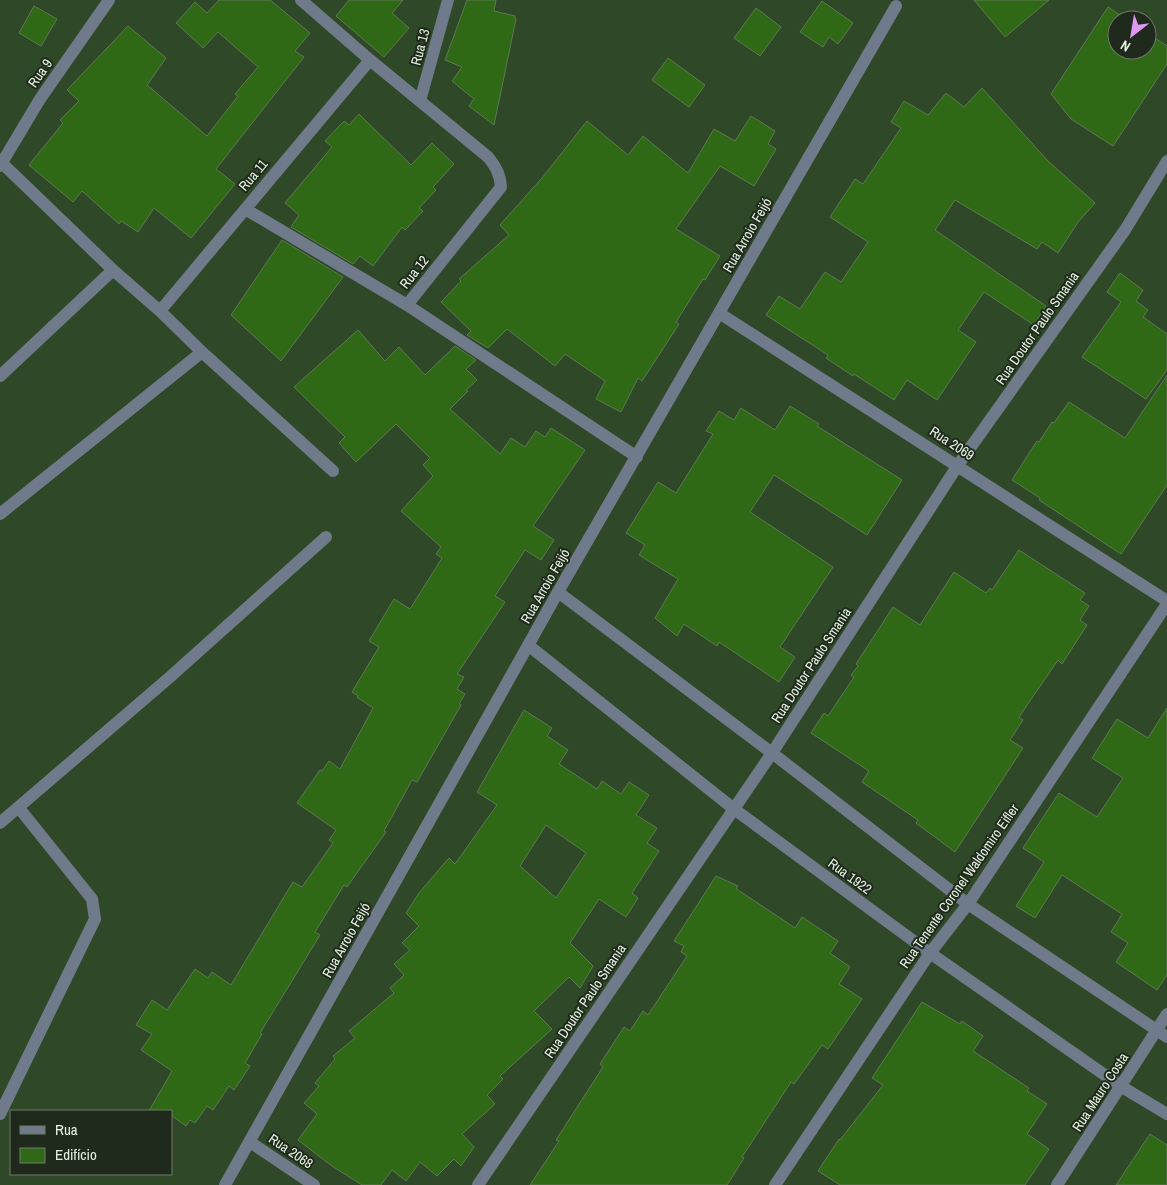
<svg xmlns="http://www.w3.org/2000/svg" width="1167" height="1185" font-family="'Archivo Narrow',sans-serif">
<rect width="100%" height="100%" fill="#2f4827"/>
<path fill="#2f6915" stroke="#5e7955" fill-rule="evenodd" d="M 219,0 L 270,0 L 310,33 L 295,51 L 304,57 L 216,169 L 235,184 L 191,238 L 154,208 L 138,232 L 121,221 L 119,224 L 82,191 L 73,202 L 29,165 L 63,123 L 60,120 L 79,101 L 67,90 L 128,26 L 166,58 L 147,85 L 207,136 L 238,96 L 235,94 L 258,67 L 218,32 L 203,48 L 176,23 L 195,2 L 207,13 Z
M 349,0 L 403,0 L 392,13 L 409,28 L 384,57 L 336,16 Z
M 467,0 L 496,0 L 494,11 L 515,16 L 515,19 L 516,19 L 494,125 L 469,106 L 474,99 L 452,81 L 462,67 L 445,60 Z
M 974,0 L 1049,0 L 1005,37 Z
M 822,1 L 853,23 L 838,44 L 829,37 L 823,47 L 800,32 Z
M 34,6 L 57,19 L 41,46 L 19,33 Z
M 1108,7 L 1127,20 L 1117,20 L 1117,50 L 1147,50 L 1147,33 L 1167,46 L 1167,64 L 1113,146 L 1071,119 L 1051,94 Z
M 756,8 L 781,27 L 760,56 L 734,38 Z
M 668,58 L 705,85 L 689,107 L 652,80 Z
M 982,88 L 1048,161 L 1095,203 L 1078,222 L 1058,253 L 1042,242 L 1037,249 L 955,200 L 935,230 L 1046,306 L 1034,325 L 984,292 L 958,330 L 976,342 L 937,400 L 907,380 L 894,400 L 854,374 L 853,376 L 826,358 L 828,355 L 766,315 L 779,296 L 800,309 L 825,272 L 841,282 L 868,242 L 830,217 L 855,179 L 863,184 L 901,128 L 891,122 L 904,101 L 928,115 L 946,93 L 964,107 Z
M 359,114 L 411,165 L 432,143 L 454,164 L 433,187 L 436,190 L 419,208 L 423,211 L 405,230 L 402,227 L 373,266 L 360,256 L 353,264 L 291,227 L 299,215 L 285,203 L 332,147 L 325,141 L 344,121 L 349,125 Z
M 751,116 L 775,131 L 768,144 L 776,149 L 754,186 L 720,166 L 676,229 L 720,256 L 705,280 L 703,279 L 676,322 L 679,324 L 642,381 L 638,378 L 621,412 L 596,399 L 605,381 L 565,354 L 555,366 L 507,329 L 488,348 L 467,335 L 471,331 L 441,302 L 461,281 L 459,279 L 509,235 L 500,225 L 542,178 L 587,121 L 628,155 L 643,136 L 688,173 L 714,129 L 735,141 Z
M 282,240 L 343,277 L 281,361 L 231,315 Z
M 1120,273 L 1143,290 L 1136,301 L 1148,310 L 1143,317 L 1167,334 L 1167,370 L 1146,399 L 1082,357 L 1121,302 L 1107,292 Z
M 358,330 L 385,361 L 399,347 L 425,375 L 455,346 L 476,360 L 466,369 L 477,380 L 466,390 L 468,391 L 450,409 L 500,454 L 511,438 L 525,447 L 536,431 L 545,437 L 551,428 L 585,450 L 533,526 L 554,540 L 541,560 L 525,550 L 495,596 L 505,602 L 457,674 L 464,677 L 457,689 L 465,694 L 459,704 L 461,705 L 417,782 L 412,780 L 384,831 L 386,832 L 347,887 L 344,885 L 315,932 L 320,935 L 260,1033 L 262,1034 L 245,1063 L 250,1066 L 234,1090 L 229,1086 L 213,1110 L 207,1106 L 195,1123 L 190,1120 L 186,1126 L 171,1115 L 171,1111 L 149,1111 L 172,1071 L 141,1050 L 152,1034 L 136,1025 L 152,1000 L 167,1010 L 195,969 L 208,978 L 212,972 L 231,985 L 293,882 L 302,887 L 333,843 L 329,840 L 336,830 L 297,803 L 320,770 L 322,771 L 329,761 L 340,769 L 373,708 L 357,697 L 358,696 L 352,692 L 379,647 L 369,641 L 394,599 L 410,609 L 442,558 L 436,554 L 441,547 L 401,511 L 433,476 L 423,465 L 430,458 L 396,424 L 356,462 L 339,443 L 345,437 L 294,387 Z
M 1167,375 L 1167,485 L 1121,554 L 1039,500 L 1040,498 L 1012,480 L 1037,441 L 1039,442 L 1052,422 L 1054,423 L 1069,402 L 1125,438 Z
M 790,406 L 819,424 L 817,426 L 902,480 L 867,535 L 774,475 L 750,512 L 833,567 L 780,647 L 795,657 L 779,682 L 719,642 L 717,646 L 684,624 L 677,636 L 655,618 L 678,579 L 639,555 L 645,545 L 626,533 L 658,482 L 676,493 L 713,434 L 706,431 L 719,411 L 734,420 L 741,408 L 775,430 Z
M 1019,550 L 1085,593 L 1080,600 L 1089,606 L 1080,620 L 1087,625 L 1062,664 L 1058,660 L 1019,717 L 1023,720 L 1010,740 L 1023,748 L 955,852 L 916,823 L 918,820 L 862,782 L 869,771 L 811,733 L 824,713 L 828,716 L 854,677 L 851,675 L 858,666 L 856,664 L 893,607 L 920,625 L 954,572 L 986,593 L 990,588 L 992,590 Z
M 1167,708 L 1167,975 L 1157,990 L 1116,962 L 1128,943 L 1111,932 L 1122,914 L 1062,875 L 1035,918 L 1016,906 L 1044,862 L 1023,848 L 1059,793 L 1097,817 L 1123,778 L 1092,758 L 1117,719 L 1148,738 Z
M 524,710 L 552,728 L 547,736 L 568,750 L 559,764 L 597,789 L 602,781 L 621,794 L 629,782 L 649,795 L 636,815 L 657,828 L 647,843 L 659,851 L 632,893 L 638,898 L 626,917 L 599,899 L 570,943 L 593,966 L 580,988 L 569,977 L 534,1011 L 552,1029 L 500,1076 L 503,1079 L 487,1095 L 495,1104 L 462,1134 L 474,1147 L 461,1166 L 454,1159 L 437,1176 L 420,1162 L 406,1181 L 392,1170 L 381,1185 L 362,1185 L 332,1166 L 298,1140 L 317,1114 L 304,1103 L 319,1086 L 315,1083 L 335,1059 L 333,1056 L 355,1038 L 349,1031 L 394,993 L 390,988 L 404,975 L 394,964 L 410,950 L 402,943 L 419,926 L 406,913 L 419,893 L 449,858 L 455,864 L 497,805 L 477,792 ZM 546,825 L 586,853 L 556,898 L 520,866 Z
M 716,876 L 738,886 L 736,888 L 738,890 L 795,928 L 802,917 L 838,941 L 830,953 L 850,967 L 839,984 L 862,999 L 828,1049 L 822,1045 L 794,1084 L 791,1082 L 742,1157 L 744,1158 L 727,1185 L 530,1185 L 559,1141 L 556,1140 L 603,1067 L 600,1064 L 624,1027 L 630,1031 L 643,1011 L 648,1015 L 687,956 L 681,952 L 684,946 L 674,941 Z
M 922,1002 L 960,1024 L 962,1021 L 983,1036 L 973,1051 L 1029,1088 L 1027,1091 L 1047,1104 L 1027,1134 L 1049,1149 L 1025,1185 L 840,1185 L 818,1171 L 839,1139 L 840,1140 L 883,1085 L 872,1078 Z
M 1150,1134 L 1167,1145 L 1167,1185 L 1116,1185 Z"/>
<g fill="none" stroke-linecap="round" stroke-linejoin="round">
<path stroke="#6f7a8a" stroke-width="12" d="M 301,0 L 370,60 L 488,157 C 496,167 500,174 501,187 L 407,305
M 420,101 L 448,0
M 0,166 L 40,99 L 109,0
M 245,209 L 407,305 L 637,457
M 113,270 L 160,311 L 202,352 L 333,471
M 160,311 L 370,60
M 719,313 L 1167,601
M 0,376 L 113,270 L 2,163
M 0,514 L 202,352
M 558,592 L 772,753 L 968,904 L 1167,1037
M 528,645 L 734,809 L 930,953 L 1122,1087 L 1167,1114
M 0,823 L 170,677 L 326,537
M 0,1114 L 95,919 L 92,899 L 19,808
M 250,1142 L 314,1185
M 225,1185 L 558,592 L 896,6
M 478,1185 L 772,753 L 958,465 L 1125,230 L 1167,161
M 775,1185 L 930,953 L 968,904 L 1167,604
M 1057,1185 L 1167,1014"/>
</g>
<g text-anchor="middle" stroke-width="4" stroke-linejoin="round" paint-order="stroke">
<g font-size="14" fill="#e4f3df" stroke="#1f2a1c">
<text transform="translate(420 47) rotate(-75)" y="5">Rua 13</text>
<text transform="translate(40 73) rotate(-55)" y="5">Rua 9</text>
<text transform="translate(253 175) rotate(-50)" y="5">Rua 11</text>
<text transform="translate(747 235) rotate(-60)" y="5">Rua Arroio Feijó</text>
<text transform="translate(414 272) rotate(-52)" y="5">Rua 12</text>
<text transform="translate(1037 328) rotate(-55)" y="5">Rua Doutor Paulo Smania</text>
<text transform="translate(952 443) rotate(33)" y="5">Rua 2069</text>
<text transform="translate(545 586) rotate(-60)" y="5">Rua Arroio Feijó</text>
<text transform="translate(811 665) rotate(-57)" y="5">Rua Doutor Paulo Smania</text>
<text transform="translate(850 876) rotate(36)" y="5">Rua 1922</text>
<text transform="translate(959 886) rotate(-55)" y="5">Rua Tenente Coronel Waldomiro Eifler</text>
<text transform="translate(346 940) rotate(-61)" y="5">Rua Arroio Feijó</text>
<text transform="translate(585 1001) rotate(-56)" y="5">Rua Doutor Paulo Smania</text>
<text transform="translate(1100 1092) rotate(-57)" y="5">Rua Mauro Costa</text>
<text transform="translate(291 1151) rotate(34)" y="5">Rua 2068</text>
</g>
</g>
<rect x="10" y="1110" width="162" height="65" fill="#1f2a1c" stroke="#6e7a6a"/>
<rect x="20" y="1126" width="25" height="8" fill="#6f7a8a" stroke="#6e7a6a"/>
<text x="55" y="1135" font-size="15" fill="#e4f3df">Rua</text>
<rect x="20" y="1148" width="25" height="15" fill="#2f6915" stroke="#6e7a6a"/>
<text x="55" y="1160" font-size="15" fill="#e4f3df">Edifício</text>
<g transform="translate(1132 35) rotate(211)"><circle r="24" fill="#1f2a1c" stroke="#6e7a6a"/>
<path d="M0-4L9 19L0 12L-9 19Z" fill="#de98f3"/>
<text y="-8" font-size="14" font-weight="bold" text-anchor="middle" fill="#e4f3df">N</text>
</g>
</svg>
